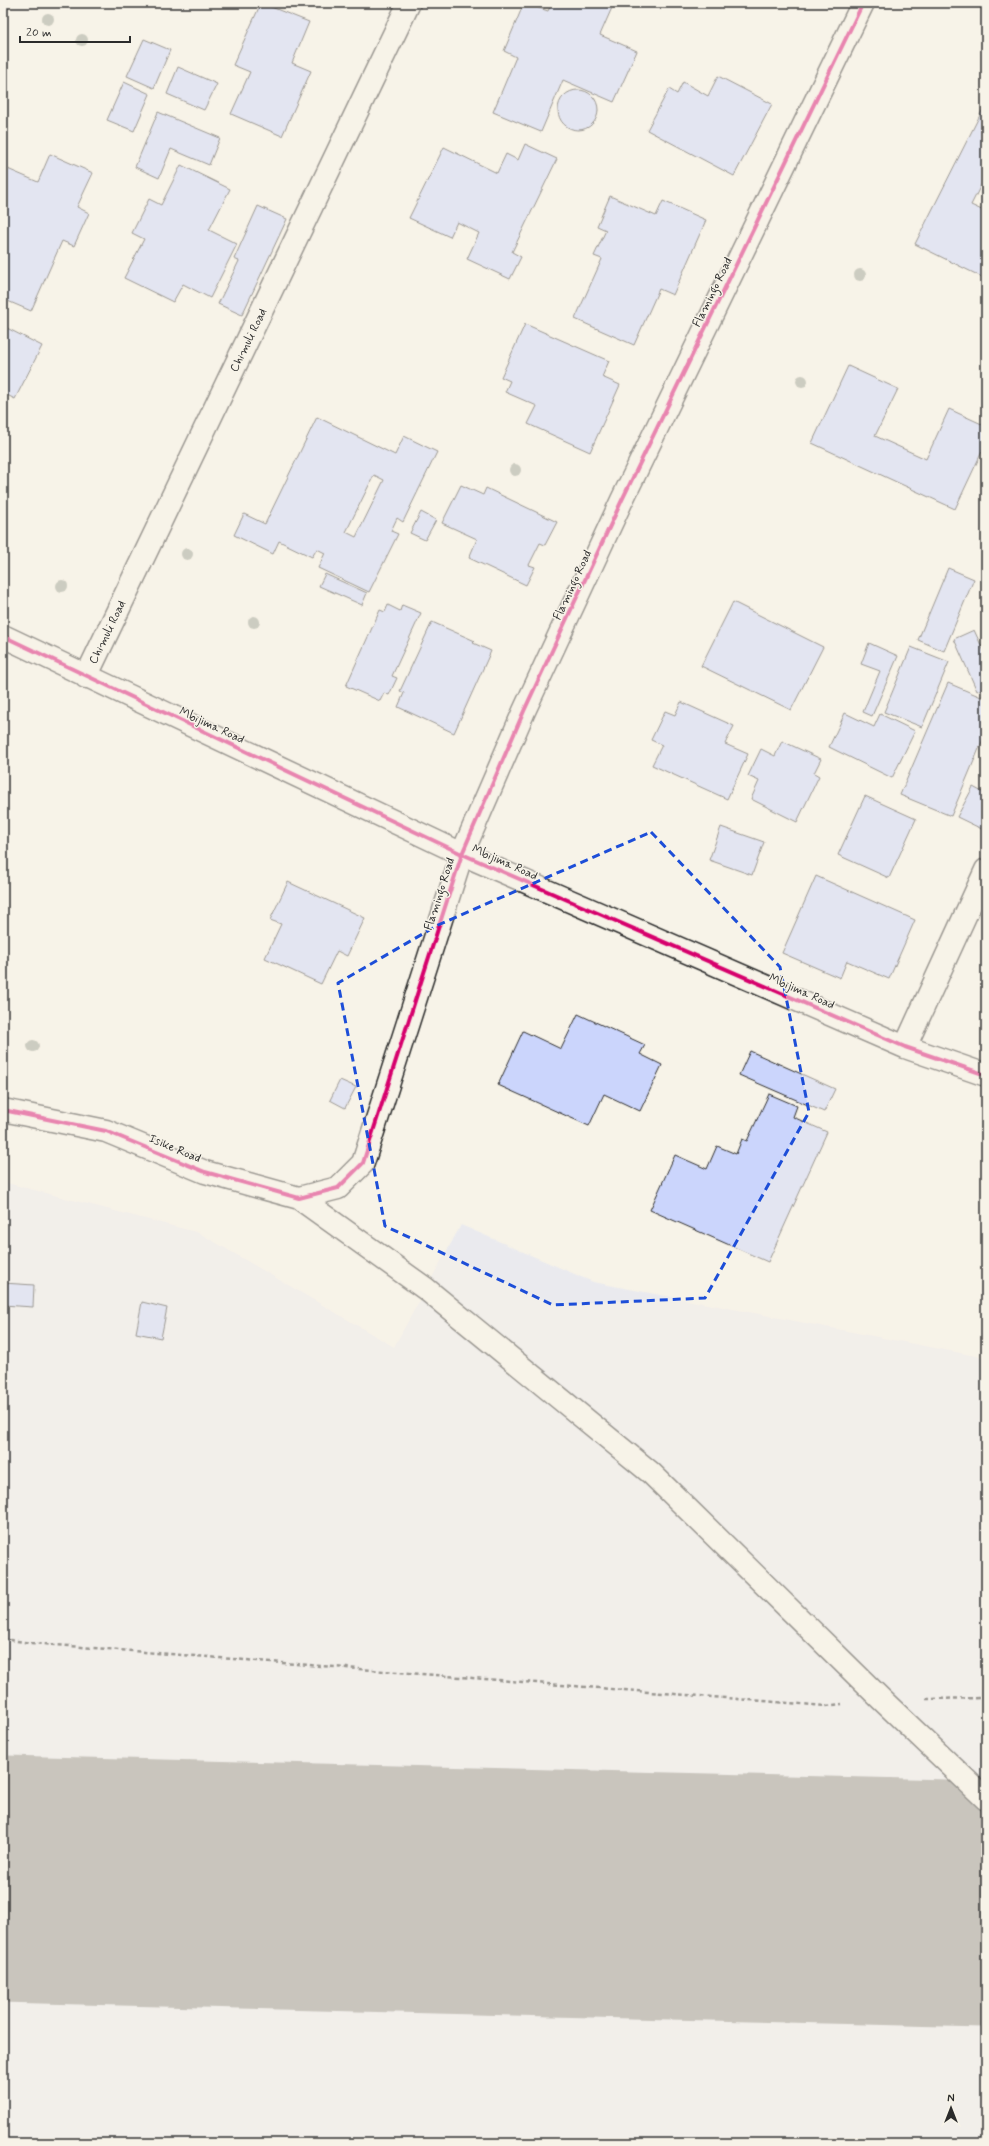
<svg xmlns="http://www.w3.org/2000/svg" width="989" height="2146" font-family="Mynerve,sans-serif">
<rect width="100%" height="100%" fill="#f7f3e8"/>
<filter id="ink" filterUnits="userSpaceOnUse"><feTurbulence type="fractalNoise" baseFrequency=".025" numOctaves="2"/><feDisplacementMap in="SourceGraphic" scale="8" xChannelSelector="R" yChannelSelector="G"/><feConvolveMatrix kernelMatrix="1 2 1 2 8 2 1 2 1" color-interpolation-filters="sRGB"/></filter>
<g filter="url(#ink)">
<path fill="#eaeaee" d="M 3,1182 L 199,1233 L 394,1347 L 461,1225 L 593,1282 L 986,1358 L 986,2143 L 3,2143 Z"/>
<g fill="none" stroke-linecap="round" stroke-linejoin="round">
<path stroke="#918f8a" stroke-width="247" d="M 3,1879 L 986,1904"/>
</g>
<path fill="#cbd5fc" stroke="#2b2b2b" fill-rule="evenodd" d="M 261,3 L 309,22 L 292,63 L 311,71 L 282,136 L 231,114 L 250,72 L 233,65 Z
M 524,3 L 548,11 L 552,3 L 614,3 L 600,35 L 637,51 L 614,102 L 563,80 L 541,132 L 493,112 L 516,57 L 504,51 Z
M 144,39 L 170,50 L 154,88 L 127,76 Z
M 178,67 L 217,84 L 204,110 L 167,94 Z
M 718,76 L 772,104 L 734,176 L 647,130 L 669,89 L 677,94 L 683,82 L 708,96 Z
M 124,82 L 150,94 L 134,131 L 107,120 Z
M558 110a20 20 0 1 1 40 0a20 20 0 1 1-40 0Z
M 986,103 L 986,175 L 971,205 L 986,212 L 986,279 L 915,244 Z
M 158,112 L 220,138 L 209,165 L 171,149 L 159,178 L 135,167 Z
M 525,144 L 557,159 L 512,252 L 521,257 L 510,279 L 467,259 L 479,233 L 457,222 L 450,237 L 409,218 L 444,147 L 497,173 L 506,154 L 518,160 Z
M 50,154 L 93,173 L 77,207 L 89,213 L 74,246 L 62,241 L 31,311 L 3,299 L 3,167 L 38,182 Z
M 181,165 L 230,189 L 209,230 L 237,244 L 210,298 L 183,284 L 173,302 L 124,278 L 144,239 L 132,233 L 149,199 L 161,205 Z
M 610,196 L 656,216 L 663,201 L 706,220 L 673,295 L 659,289 L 634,345 L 575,319 L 602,259 L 594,256 L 606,230 L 597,226 Z
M 258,206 L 287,219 L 242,315 L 218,304 L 239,261 L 234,259 Z
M 525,324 L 609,361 L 602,377 L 620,385 L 590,452 L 528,424 L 537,406 L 505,392 L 510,381 L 501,377 Z
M 3,326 L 42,346 L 15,399 L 3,393 Z
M 848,366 L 898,389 L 875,436 L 926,459 L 949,409 L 986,426 L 986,443 L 955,509 L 812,443 Z
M 317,417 L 395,455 L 404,436 L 437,452 L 403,522 L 397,518 L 391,531 L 398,534 L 369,592 L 318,568 L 325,553 L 317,549 L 312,557 L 279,541 L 273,554 L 234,535 L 244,514 L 265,524 ZM 374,475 L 384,480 L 356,537 L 346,532 Z
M 461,485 L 483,495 L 486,488 L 557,522 L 545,545 L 540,543 L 529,565 L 535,567 L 526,585 L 469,558 L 477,539 L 442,523 Z
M 421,512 L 436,520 L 425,540 L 410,533 Z
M 948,568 L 974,579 L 944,651 L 918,640 Z
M 325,574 L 367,593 L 362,605 L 319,586 Z
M 733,602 L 823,647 L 791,710 L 701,666 Z
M 388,605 L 400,611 L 402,605 L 421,613 L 392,676 L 397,678 L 389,695 L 384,693 L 380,701 L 346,686 L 380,610 L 385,612 Z
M 432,622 L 475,641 L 473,643 L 491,651 L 454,733 L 398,707 L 404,693 L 400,691 Z
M 974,630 L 986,656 L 986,687 L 977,691 L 954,639 Z
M 869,643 L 898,656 L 872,716 L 863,712 L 880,671 L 861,664 Z
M 911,647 L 949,662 L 922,727 L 884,712 Z
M 948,683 L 986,699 L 986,732 L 951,816 L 900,795 Z
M 681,702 L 734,726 L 725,744 L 748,754 L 727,799 L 652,765 L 662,745 L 651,740 L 665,711 L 675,715 Z
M 845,713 L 874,727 L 880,714 L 915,731 L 892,778 L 829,747 Z
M 782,741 L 821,759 L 814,773 L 819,776 L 797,822 L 751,799 L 759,781 L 748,776 L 761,749 L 775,756 Z
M 973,787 L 986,794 L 986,831 L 957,817 Z
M 865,796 L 916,819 L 889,878 L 838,855 Z
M 721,827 L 764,842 L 752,875 L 709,860 Z
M 816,876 L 915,920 L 889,979 L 847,961 L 840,978 L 782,953 Z
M 288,882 L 365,918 L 347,956 L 337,951 L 321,984 L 265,958 L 281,924 L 270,920 Z
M 578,1014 L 645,1045 L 640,1054 L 662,1065 L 640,1111 L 604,1094 L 589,1126 L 498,1085 L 523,1031 L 561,1049 Z
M 750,1051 L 835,1089 L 824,1112 L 739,1075 Z
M 340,1080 L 356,1087 L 345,1108 L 330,1100 Z
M 769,1094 L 797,1106 L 793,1117 L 827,1132 L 768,1262 L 650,1210 L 675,1155 L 707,1169 L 717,1146 L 736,1154 L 742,1139 L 747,1141 Z
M 3,1283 L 34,1285 L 33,1307 L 3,1305 Z
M 142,1302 L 167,1308 L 161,1338 L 136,1333 Z"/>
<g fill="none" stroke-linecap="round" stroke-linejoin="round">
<defs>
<path id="minor" d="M 3,636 L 462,854 L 905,1047 L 986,1075
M 86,677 L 409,3
M 905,1047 L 986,870
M 3,1110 L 106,1131 L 205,1172 L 299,1198 L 338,1188 L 363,1163 L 462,854 L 524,711 L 622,500 L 863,3
M 299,1198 L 426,1289 L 651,1473 L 881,1699 L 986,1799"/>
</defs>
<use href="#minor" stroke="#2b2b2b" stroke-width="25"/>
<path stroke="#2b2b2b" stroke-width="2.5" stroke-dasharray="4 3" stroke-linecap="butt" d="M 3,1639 L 31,1643 L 826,1706 L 842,1704
M 926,1699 L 986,1698"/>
<use href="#minor" stroke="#f7f3e8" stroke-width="22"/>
<defs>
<path id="cycleway" d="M 3,636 L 462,854 L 905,1047 L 986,1075
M 3,1110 L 106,1131 L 205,1172 L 299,1198 L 338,1188 L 363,1163 L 462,854 L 524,711 L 622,500 L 863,3"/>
</defs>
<use href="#cycleway" stroke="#f7f3e8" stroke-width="6"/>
<use href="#cycleway" stroke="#d6006c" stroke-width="4"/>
</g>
<g fill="#979e92">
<circle cx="48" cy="19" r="6"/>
<circle cx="82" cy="40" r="6"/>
<circle cx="860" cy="275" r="6"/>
<circle cx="802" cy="381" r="6"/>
<circle cx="515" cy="470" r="6"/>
<circle cx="187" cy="554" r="6"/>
<circle cx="62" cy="586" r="6"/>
<circle cx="254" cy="622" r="6"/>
<circle cx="33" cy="1046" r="6"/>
</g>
</g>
<path d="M0 0H989V2146H0ZM 651,832 L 780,967 L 809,1112 L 705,1298 L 553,1305 L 385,1226 L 338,983 L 438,925 Z" fill="#f7f3e8" fill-opacity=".55" fill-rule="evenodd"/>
<path fill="none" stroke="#1d4ed8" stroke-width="3" stroke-dasharray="8 5" stroke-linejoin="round" d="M 651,832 L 780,967 L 809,1112 L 705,1298 L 553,1305 L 385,1226 L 338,983 L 438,925 Z"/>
<g text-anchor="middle" stroke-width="3" stroke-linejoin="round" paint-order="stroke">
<g font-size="12" fill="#2b2b2b" stroke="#f7f3e8">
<text transform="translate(712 292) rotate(-64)" y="4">Flamingo Road</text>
<text transform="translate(248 340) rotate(-64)" y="4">Chimuli Road</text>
<text transform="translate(572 585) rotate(-65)" y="4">Flamingo Road</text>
<text transform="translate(107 632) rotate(-64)" y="4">Chimuli Road</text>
<text transform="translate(212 725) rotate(25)" y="4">Mbijima Road</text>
<text transform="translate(505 862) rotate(24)" y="4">Mbijima Road</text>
<text transform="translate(439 894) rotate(-72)" y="4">Flamingo Road</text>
<text transform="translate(802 991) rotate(24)" y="4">Mbijima Road</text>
<text transform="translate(175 1148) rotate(23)" y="4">Isike Road</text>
</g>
</g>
<rect width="989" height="2146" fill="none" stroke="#f7f3e8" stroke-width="16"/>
<rect x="8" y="8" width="973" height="2130" fill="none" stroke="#2b2b2b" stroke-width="1.5" filter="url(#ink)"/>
<g transform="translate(951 2108)" stroke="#f7f3e8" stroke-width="3" paint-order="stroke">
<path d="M0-3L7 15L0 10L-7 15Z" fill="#2b2b2b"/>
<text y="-6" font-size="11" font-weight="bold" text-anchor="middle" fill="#2b2b2b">N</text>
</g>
<path d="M20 36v6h110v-6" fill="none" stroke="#2b2b2b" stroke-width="2"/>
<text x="26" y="36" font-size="12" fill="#2b2b2b" stroke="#f7f3e8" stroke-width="3" paint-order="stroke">20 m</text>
</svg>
